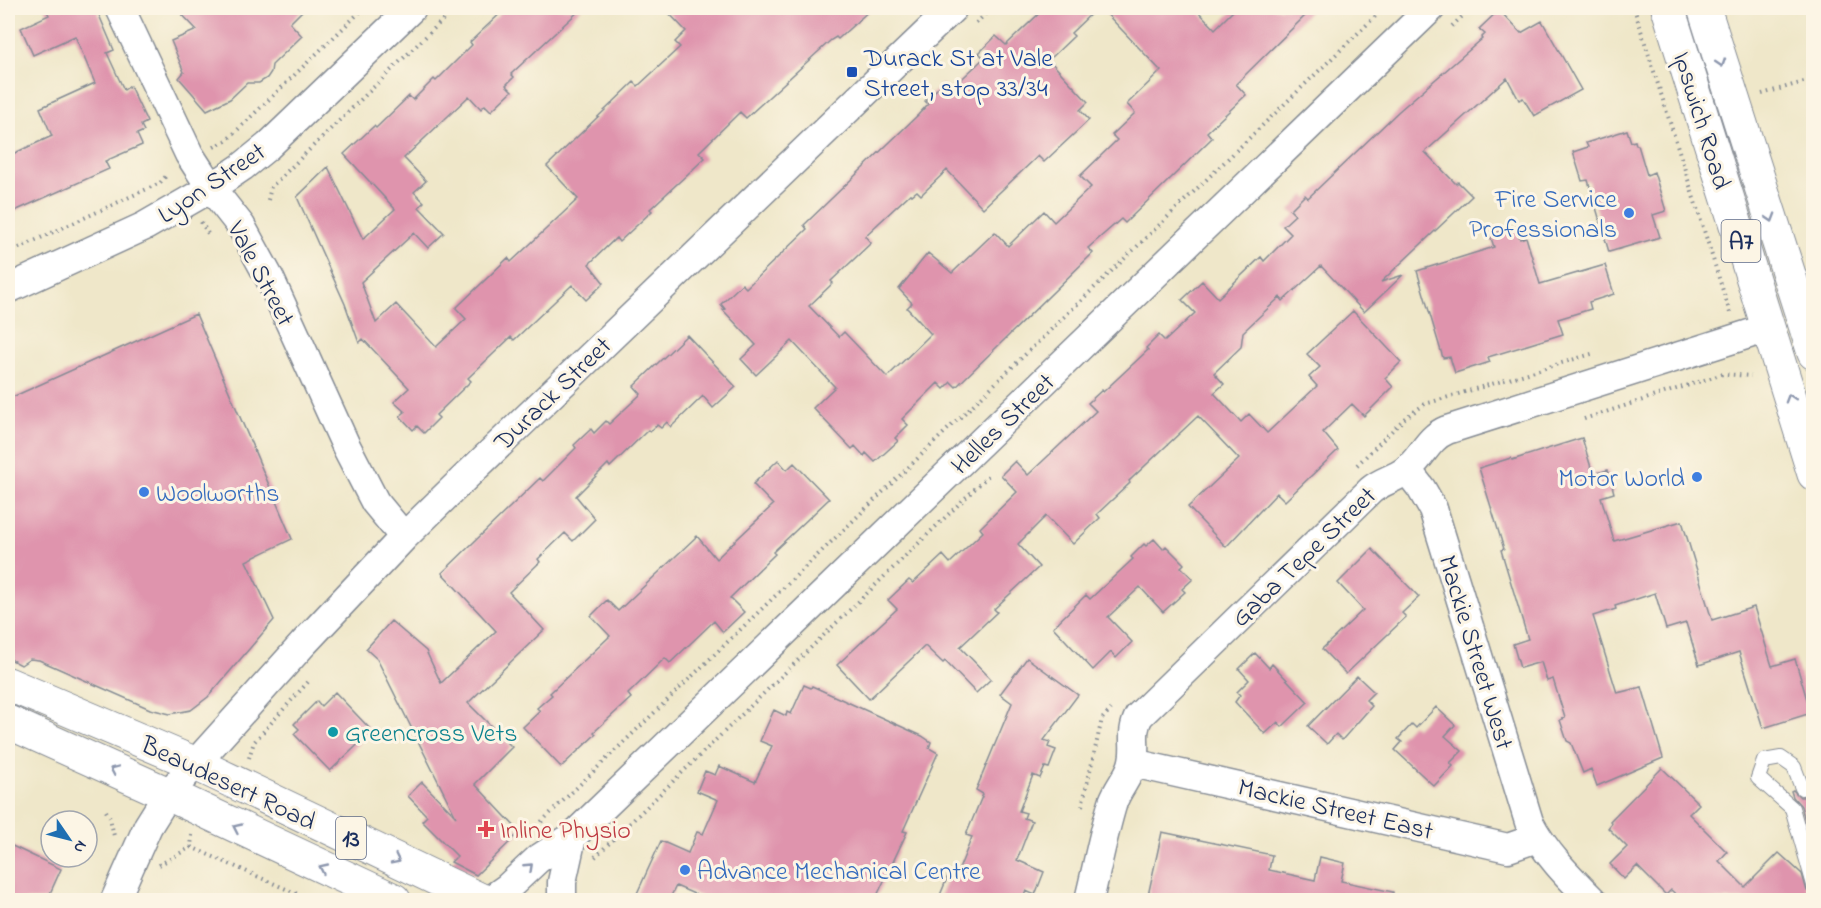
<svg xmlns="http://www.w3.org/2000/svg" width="1821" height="908" font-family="'Indie Flower',sans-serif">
<rect width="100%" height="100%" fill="#fcf5e5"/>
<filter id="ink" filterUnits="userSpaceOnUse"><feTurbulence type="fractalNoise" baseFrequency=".0167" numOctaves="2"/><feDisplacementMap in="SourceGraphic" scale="12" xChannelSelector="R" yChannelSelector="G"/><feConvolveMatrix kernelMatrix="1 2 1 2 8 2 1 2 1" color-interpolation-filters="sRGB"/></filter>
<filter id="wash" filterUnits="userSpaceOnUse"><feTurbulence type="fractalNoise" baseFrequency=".008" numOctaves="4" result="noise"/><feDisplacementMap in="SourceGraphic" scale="24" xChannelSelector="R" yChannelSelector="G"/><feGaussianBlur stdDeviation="1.35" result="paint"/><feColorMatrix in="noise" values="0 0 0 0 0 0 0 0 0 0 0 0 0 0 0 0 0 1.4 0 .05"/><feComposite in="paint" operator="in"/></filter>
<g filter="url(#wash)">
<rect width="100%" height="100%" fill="#efe7c9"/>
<g id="blocks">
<path fill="#df94ad" d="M 45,8 L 96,8 L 114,50 L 107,53 L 124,90 L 130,86 L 147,122 L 141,125 L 144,131 L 137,134 L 142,145 L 105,161 L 109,169 L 8,214 L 8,156 L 52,136 L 40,108 L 95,83 L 75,36 L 33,55 L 21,28 L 49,15 Z
M 176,8 L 305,8 L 290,23 L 302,36 L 272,65 L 271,72 L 267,78 L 259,83 L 247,83 L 230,99 L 207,110 L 179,78 L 184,72 L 171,41 L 197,30 Z
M 506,8 L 582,8 L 511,74 L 514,77 L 506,85 L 512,91 L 491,111 L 485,105 L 481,109 L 469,96 L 404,158 L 426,181 L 414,192 L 424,202 L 419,207 L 444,233 L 428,248 L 414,233 L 361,282 L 376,323 L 396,304 L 436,347 L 466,319 L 456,308 L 508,258 L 511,262 L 578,199 L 547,166 L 634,82 L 638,86 L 680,47 L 675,42 L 686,31 L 664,8 L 872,8 L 838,39 L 836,37 L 831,40 L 746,118 L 740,112 L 699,152 L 705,158 L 650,209 L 652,211 L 619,242 L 616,238 L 589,264 L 604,283 L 586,300 L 572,285 L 514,340 L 511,337 L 468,378 L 471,381 L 436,415 L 439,418 L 424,433 L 417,426 L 413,430 L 400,416 L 405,412 L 394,402 L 409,388 L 363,339 L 359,343 L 345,304 L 297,197 L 328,167 L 363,239 L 395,209 L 344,154 L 374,126 L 376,128 L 409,96 L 413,100 L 434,79 L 436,81 L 472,45 L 470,42 Z
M 1045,8 L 1097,8 L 1071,33 L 1074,36 L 1049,60 L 1088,102 L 1080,110 L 1089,120 L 1044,162 L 1038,156 L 983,208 L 947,170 L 921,195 L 917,191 L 912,195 L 910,194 L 865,236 L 871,243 L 831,281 L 833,283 L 809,306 L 839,337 L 844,332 L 887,377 L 931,334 L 907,308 L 912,303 L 899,289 L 928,253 L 952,273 L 995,232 L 1008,246 L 1044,211 L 1054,222 L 1091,187 L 1080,176 L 1117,140 L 1112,135 L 1135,113 L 1127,104 L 1161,71 L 1101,8 L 1195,8 L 1215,29 L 1236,8 L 1313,8 L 1236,84 L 1246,95 L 1207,132 L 1212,138 L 1125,223 L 1121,219 L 1088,248 L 1093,253 L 956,387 L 951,382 L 944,389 L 938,383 L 902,419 L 908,425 L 895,438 L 898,441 L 875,462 L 866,453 L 864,456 L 855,446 L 852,449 L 813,408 L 835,387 L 792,341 L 756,375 L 741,359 L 756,345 L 723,310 L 725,309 L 721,304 L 742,284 L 746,288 L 807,229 L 804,225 L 918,115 L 928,104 L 925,101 L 942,84 L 949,91 L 984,58 L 979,53 L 996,36 L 1006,45 Z
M 1499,10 L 1521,33 L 1542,21 L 1581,90 L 1534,116 L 1523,98 L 1519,100 L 1507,78 L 1425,152 L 1456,184 L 1458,182 L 1472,196 L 1381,282 L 1403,275 L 1364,312 L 1321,266 L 1283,301 L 1280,297 L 1243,332 L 1241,347 L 1214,373 L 1224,384 L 1214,393 L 1241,422 L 1249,414 L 1267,433 L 1317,386 L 1309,377 L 1320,367 L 1307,354 L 1353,311 L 1401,362 L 1385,378 L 1393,387 L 1364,416 L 1352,404 L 1323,432 L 1338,450 L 1285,501 L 1277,493 L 1226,547 L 1188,507 L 1239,459 L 1198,416 L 1129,481 L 1130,483 L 1097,514 L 1100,518 L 1073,544 L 1046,516 L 1018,544 L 1039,567 L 994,609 L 997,612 L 960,647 L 991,679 L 976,693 L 945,661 L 943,663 L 925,646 L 869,699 L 837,665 L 897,609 L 888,600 L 909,580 L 913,583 L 943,555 L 950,563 L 983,532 L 980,528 L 1017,492 L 1001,475 L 1015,461 L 1028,475 L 1096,411 L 1088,403 L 1102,390 L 1103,392 L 1148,350 L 1146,348 L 1159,335 L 1165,341 L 1195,313 L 1182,300 L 1202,281 L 1218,298 L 1261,257 L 1264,261 L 1291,234 L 1283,226 L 1295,215 L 1290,210 L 1305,195 L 1308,198 L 1399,111 L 1482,39 L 1481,38 L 1485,34 L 1479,29 Z
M 1627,130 L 1631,142 L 1635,141 L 1636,145 L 1638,145 L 1647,175 L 1654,172 L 1666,211 L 1653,215 L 1660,237 L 1609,252 L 1588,180 L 1582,181 L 1573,152 L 1588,147 L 1586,143 Z
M 1516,227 L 1520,239 L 1526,237 L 1540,284 L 1605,265 L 1614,294 L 1589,302 L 1591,309 L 1558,319 L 1563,334 L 1488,357 L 1490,362 L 1455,373 L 1450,357 L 1443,358 L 1417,271 L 1494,247 L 1490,235 Z
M 196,314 L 292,539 L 246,561 L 274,620 L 208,697 L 191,710 L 170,714 L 150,709 L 39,660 L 30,659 L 21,665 L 8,658 L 8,399 Z
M 687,335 L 736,387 L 713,408 L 703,396 L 671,427 L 667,422 L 661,428 L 657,425 L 650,432 L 648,430 L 610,467 L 608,464 L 576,496 L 595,519 L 573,541 L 565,533 L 538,559 L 540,562 L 509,592 L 544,630 L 468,703 L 512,747 L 475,784 L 520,832 L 476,875 L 451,862 L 457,856 L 422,821 L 427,816 L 408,796 L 422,782 L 456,817 L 377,659 L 366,649 L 391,621 L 426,651 L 441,683 L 496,631 L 442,573 L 540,478 L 543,481 L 576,448 L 574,445 L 591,429 L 594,433 L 606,421 L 609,424 L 641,394 L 634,386 Z
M 1582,438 L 1593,474 L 1608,470 L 1614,493 L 1601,497 L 1614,541 L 1682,521 L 1712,620 L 1754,607 L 1772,666 L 1795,659 L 1811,713 L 1763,728 L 1739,652 L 1699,665 L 1686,623 L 1666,629 L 1655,593 L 1615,606 L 1616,609 L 1593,616 L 1617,693 L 1642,687 L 1663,758 L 1597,786 L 1591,769 L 1583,773 L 1571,743 L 1567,741 L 1560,720 L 1565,718 L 1553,679 L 1547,681 L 1541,662 L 1520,668 L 1513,644 L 1528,639 L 1501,550 L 1504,549 L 1479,468 L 1511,458 L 1512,460 Z
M 778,460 L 787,470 L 794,463 L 829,499 L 773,552 L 775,554 L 730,598 L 744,612 L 723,632 L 714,621 L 670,663 L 665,658 L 628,694 L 631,698 L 594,732 L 596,734 L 561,767 L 523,727 L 540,711 L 537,708 L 552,695 L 550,693 L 610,636 L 591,616 L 607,600 L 618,611 L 697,536 L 716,559 L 773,505 L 753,484 Z
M 1154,539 L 1163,549 L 1166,546 L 1184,564 L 1181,567 L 1193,579 L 1182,589 L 1185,592 L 1163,612 L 1140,587 L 1108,617 L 1132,642 L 1116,658 L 1111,652 L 1093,670 L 1053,627 L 1086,595 L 1090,599 L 1133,559 L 1131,557 L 1144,544 L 1146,546 Z
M 1372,549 L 1419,597 L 1402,613 L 1406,617 L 1346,674 L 1322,649 L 1363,610 L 1338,583 Z
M 1255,653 L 1269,668 L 1272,664 L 1308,702 L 1282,727 L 1278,722 L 1265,734 L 1235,702 L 1240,695 L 1237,692 L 1249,680 L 1239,669 Z
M 1027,658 L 1078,695 L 1044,740 L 1050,742 L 1048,747 L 1056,750 L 1049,768 L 1045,767 L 1040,778 L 1033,775 L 1019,811 L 1026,813 L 1024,818 L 1032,821 L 1017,860 L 1044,872 L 1035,895 L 1026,891 L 1022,900 L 938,900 L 948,876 L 955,879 L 972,837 L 966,835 L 983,794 L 976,790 L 1012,703 L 1000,694 Z
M 1357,676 L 1374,692 L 1366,700 L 1372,706 L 1342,740 L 1336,734 L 1327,744 L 1308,726 Z
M 804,685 L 811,688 L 812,686 L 922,736 L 931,742 L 929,748 L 938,753 L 903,831 L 907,832 L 875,900 L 708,900 L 676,886 L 669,900 L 634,900 L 661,841 L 688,853 L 697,832 L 703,834 L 718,800 L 697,791 L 705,771 L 715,775 L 719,766 L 755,782 L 772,746 L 760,741 L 774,710 L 786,716 L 787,712 L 791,714 Z
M 335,692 L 372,731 L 330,771 L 294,734 L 299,729 L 294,724 L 317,701 L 321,706 Z
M 1436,707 L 1455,725 L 1445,736 L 1462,751 L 1450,763 L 1453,766 L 1434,786 L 1395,750 L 1402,742 L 1398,739 L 1412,724 L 1416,728 Z
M 1662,768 L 1699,804 L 1689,814 L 1727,852 L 1719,861 L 1745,887 L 1779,853 L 1802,874 L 1807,891 L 1814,894 L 1814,900 L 1682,900 L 1671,890 L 1666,895 L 1637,866 L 1624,879 L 1610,864 L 1627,847 L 1608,828 L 1612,823 L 1610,821 Z
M 1814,784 L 1814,848 L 1813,848 L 1801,806 L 1793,797 L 1791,791 L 1793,790 L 1800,797 L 1805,797 L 1809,793 L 1810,785 Z
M 1162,832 L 1272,855 L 1269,870 L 1315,880 L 1320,857 L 1345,863 L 1341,881 L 1393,892 L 1392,900 L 1147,900 Z
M 8,844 L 61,869 L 47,900 L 8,900 Z"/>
</g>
</g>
<g filter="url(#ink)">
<use href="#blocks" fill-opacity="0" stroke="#858b94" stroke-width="1.5"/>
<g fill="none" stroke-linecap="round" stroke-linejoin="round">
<defs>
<path id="lane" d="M 1802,788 L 1794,767 L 1781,758 L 1764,761 L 1758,778 L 1792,808 L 1814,885"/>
<path id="street" d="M 120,8 L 189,154 L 211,188 L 241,226 L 270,279 L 346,446 L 375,502 L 404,537
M 8,289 L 145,226 L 211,188 L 242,167 L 268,146 L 412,8
M 1407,470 L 1421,488 L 1433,509 L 1529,822 C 1545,853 1568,876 1592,900
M 1133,763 L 1508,848 L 1537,838
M 115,900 L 148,826 L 168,794 L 303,644 L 404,537 L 454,488 L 953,8
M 490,900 L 507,888 L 538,859 L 572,837 L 1431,8
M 562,900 L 562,882 L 572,837
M 1089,900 C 1097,868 1103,834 1113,802 C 1118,788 1128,778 1132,765 C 1138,746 1129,735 1139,716 L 1371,490 C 1382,481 1394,479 1405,471 C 1422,459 1427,438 1447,430 L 1768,328"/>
<path id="highway" d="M 1668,8 L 1814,474
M 1704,8 L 1814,353
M 8,684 L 196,764 L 481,900
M 8,722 L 168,794 L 394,900"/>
</defs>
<use href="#lane" stroke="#858b94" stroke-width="16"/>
<use href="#street" stroke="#858b94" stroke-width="31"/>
<use href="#highway" stroke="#858b94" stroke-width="35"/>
<path stroke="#858b94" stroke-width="4" stroke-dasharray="1.5 4.5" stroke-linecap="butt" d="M 1634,8 L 1730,313
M 976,23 L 992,8
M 1452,26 L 1471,8
M 1762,94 L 1814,79
M 214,147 L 226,141 L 364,8
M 268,200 L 271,187 L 455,8
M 201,222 L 210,237
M 8,253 L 160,183 L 166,176
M 1584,419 L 1723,374 L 1751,376
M 1357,465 L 1405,418 L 1425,404 L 1595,353
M 249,758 L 254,742 L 308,682
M 1082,806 L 1102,719 L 1111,709
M 106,811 L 110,818 L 114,836
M 537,826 L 1384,8
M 192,835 L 191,847 L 311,900
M 595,857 L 990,474
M 159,865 L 191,847"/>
<use href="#lane" stroke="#fff" stroke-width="14"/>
<use href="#street" stroke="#fff" stroke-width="28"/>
<use href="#highway" stroke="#fff" stroke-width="33"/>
</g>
<defs><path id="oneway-chevron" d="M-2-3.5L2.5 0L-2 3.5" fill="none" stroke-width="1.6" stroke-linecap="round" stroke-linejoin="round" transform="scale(1.5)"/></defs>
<g stroke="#8d97ae">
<use href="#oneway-chevron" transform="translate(1721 63) rotate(72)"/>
<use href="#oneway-chevron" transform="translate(1771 218) rotate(73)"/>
<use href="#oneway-chevron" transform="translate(1790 398) rotate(-107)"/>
<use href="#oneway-chevron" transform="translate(114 770) rotate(-156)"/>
<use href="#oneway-chevron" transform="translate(237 828) rotate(-155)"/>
<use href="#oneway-chevron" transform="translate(396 860) rotate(26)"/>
<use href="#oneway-chevron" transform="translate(529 867) rotate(-43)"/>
<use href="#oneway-chevron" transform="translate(323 868) rotate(-155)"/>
</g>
</g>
<rect fill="#1a4fb4" stroke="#fcf5e5" stroke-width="2" x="846" y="66" width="12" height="12" rx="3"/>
<g fill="#3f7fe0" stroke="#fcf5e5" stroke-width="2">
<circle cx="1629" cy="213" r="6"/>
<circle cx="1697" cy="477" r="6"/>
<circle cx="144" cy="492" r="6"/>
<circle cx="685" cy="870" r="6"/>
</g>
<circle fill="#0f9aa8" stroke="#fcf5e5" stroke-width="2" cx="333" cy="732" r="6"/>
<path fill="#e0444e" stroke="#fcf5e5" stroke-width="2" d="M483 820h6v6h6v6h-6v6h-6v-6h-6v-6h6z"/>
<g text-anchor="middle" stroke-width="6" stroke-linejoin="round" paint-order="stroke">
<g fill="#fcf5e5" stroke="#5e6a86" stroke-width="1.5">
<rect x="1721.5" y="220" width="39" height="42" rx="4.5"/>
<rect x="336" y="817" width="30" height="42" rx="4.5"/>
</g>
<g font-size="24" font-weight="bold" fill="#1b2f5e">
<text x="1741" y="249">A7</text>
<text x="351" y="846">13</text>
</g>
<g font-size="26" fill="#164399" stroke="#fcf5e5" text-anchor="start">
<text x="864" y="66">Durack St at Vale<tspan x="864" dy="30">Street, stop 33/34</tspan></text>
</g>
<g font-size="26" fill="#1b2f5e" stroke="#fcf5e5">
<text transform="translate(1703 120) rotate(73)" y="9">Ipswich Road</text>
<text transform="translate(211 182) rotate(-34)" y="9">Lyon Street</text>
<text transform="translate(262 273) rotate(62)" y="9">Vale Street</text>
<text transform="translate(552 393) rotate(-44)" y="9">Durack Street</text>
<text transform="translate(1002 423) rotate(-44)" y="9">Helles Street</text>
<text transform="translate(1303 556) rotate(-44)" y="9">Gaba Tepe Street</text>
<text transform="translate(1477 652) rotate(73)" y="9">Mackie Street West</text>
<text transform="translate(229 782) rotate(25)" y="9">Beaudesert Road</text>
<text transform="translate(1336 808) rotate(13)" y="9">Mackie Street East</text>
</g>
<g font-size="26" fill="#366cbe" stroke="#fcf5e5" text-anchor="end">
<text x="1617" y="207">Fire Service<tspan x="1617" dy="30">Professionals</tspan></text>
<text x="1685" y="486">Motor World</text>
<text x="156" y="501" text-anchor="start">Woolworths</text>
<text x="697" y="879" text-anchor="start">Advance Mechanical Centre</text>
</g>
<g font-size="26" fill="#0d838f" stroke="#fcf5e5" text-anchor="start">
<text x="345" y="741">Greencross Vets</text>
</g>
<g font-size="26" fill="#be3a42" stroke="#fcf5e5" text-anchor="start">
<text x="500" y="838">Inline Physio</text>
</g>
</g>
<rect width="1821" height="908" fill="none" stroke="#fcf5e5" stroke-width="30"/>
<g transform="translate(69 839) rotate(125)"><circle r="28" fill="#fcf5e5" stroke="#a2a6af" stroke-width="1.5"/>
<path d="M0-4.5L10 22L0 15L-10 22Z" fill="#1f6fb2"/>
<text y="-9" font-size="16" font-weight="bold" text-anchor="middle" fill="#1b2f5e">N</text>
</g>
</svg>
